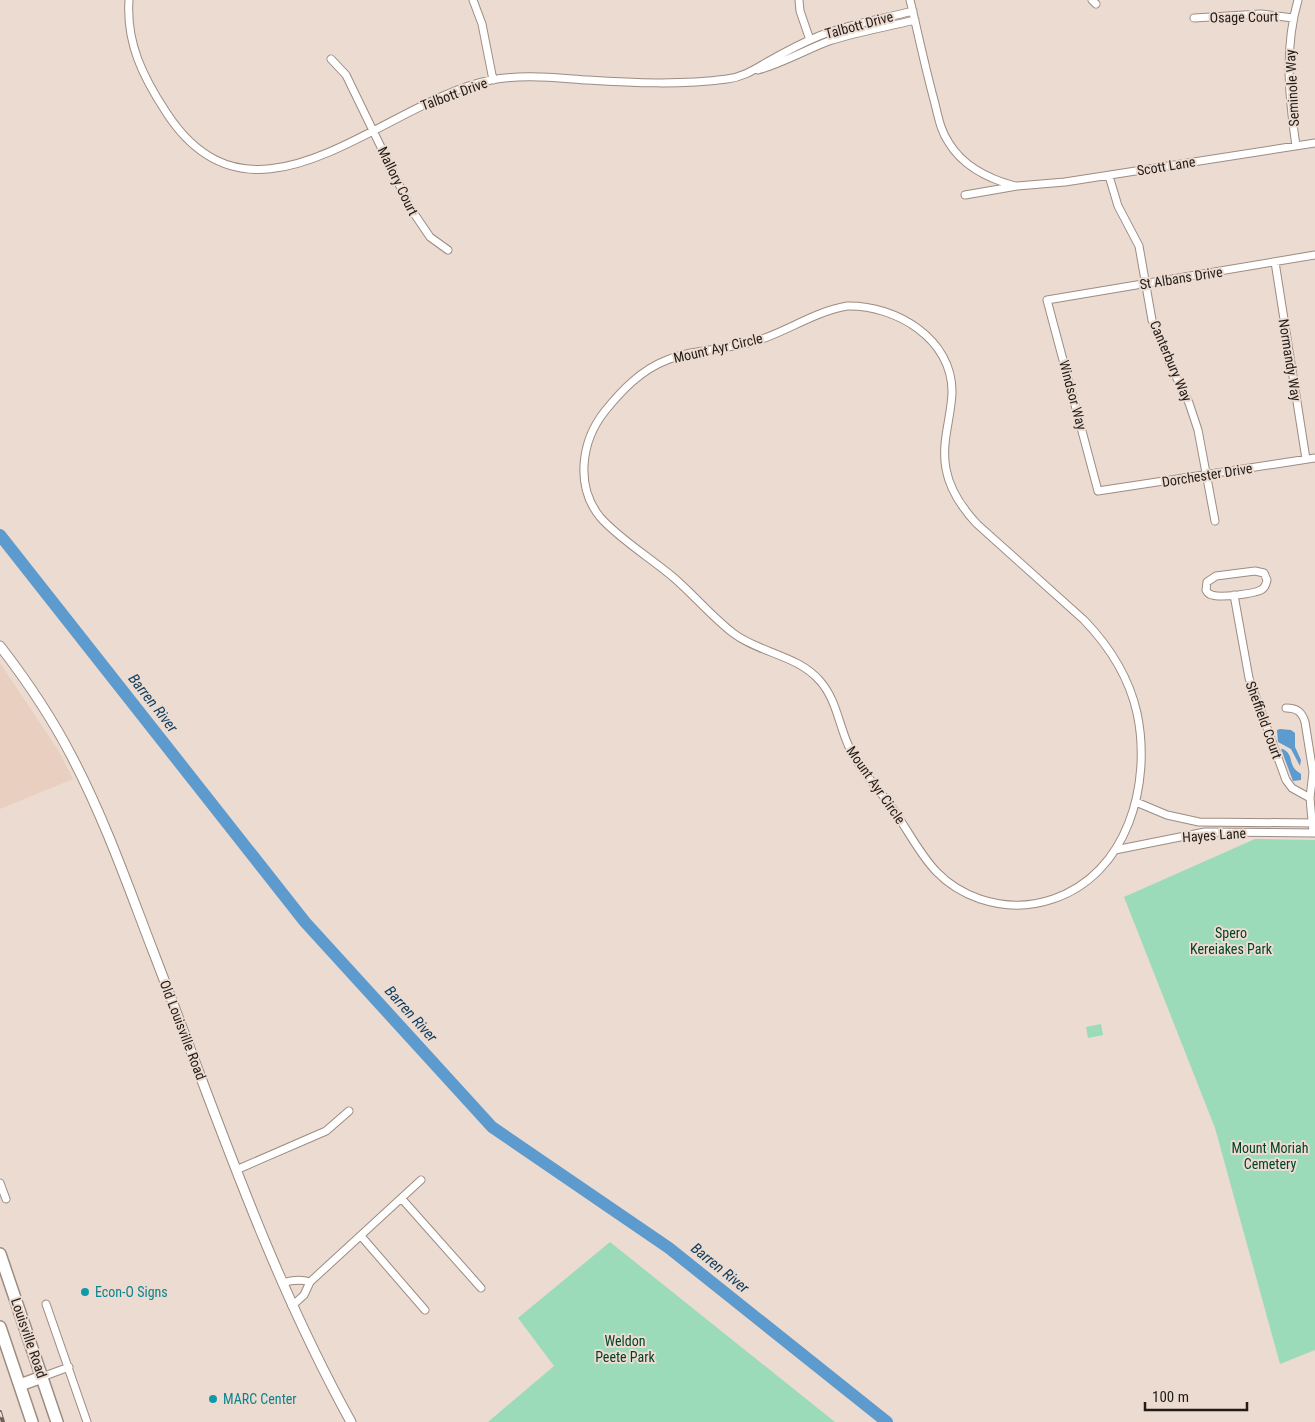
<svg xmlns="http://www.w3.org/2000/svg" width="1315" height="1422" font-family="'Roboto Condensed',sans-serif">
<rect width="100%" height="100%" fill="#ecdbd0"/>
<path fill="#e8cfc0" d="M 0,663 L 58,750 L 73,779 L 0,809 Z"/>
<path fill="#9bdbb9" d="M 1255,839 L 1315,840 L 1315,1350 L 1280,1364 L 1215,1128 L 1124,897 Z
M 1101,1024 L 1103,1035 L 1088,1038 L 1086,1027 Z
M 610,1242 L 835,1422 L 488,1422 L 554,1366 L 518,1318 Z"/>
<path fill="#5d9acd" d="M 1280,729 L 1291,730 L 1295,733 L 1295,747 L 1301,760 L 1300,766 L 1291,749 L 1278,742 L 1277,730 Z
M 1281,749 L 1283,749 C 1293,755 1289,760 1294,768 C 1296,771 1299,772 1301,774 L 1301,780 L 1293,781 Z"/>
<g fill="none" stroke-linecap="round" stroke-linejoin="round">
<path stroke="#5d9acd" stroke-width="12" d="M 0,535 L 305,922 L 492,1127 L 669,1248 L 887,1422"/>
<defs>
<path id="minor" d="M 129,0 C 126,43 143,77 166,112 C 254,249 384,101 491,80 C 523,74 556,78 588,80 C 634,83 681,85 727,79 C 744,77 755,69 769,61 C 785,52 802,43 819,36 C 849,24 882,19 913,11
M 473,0 L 482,24 L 493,80
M 799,0 L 800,11 L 810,40
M 910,0 C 918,33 925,67 934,100 C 938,115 940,130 949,143 C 963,166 989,179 1015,186
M 1092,0 L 1096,4
M 1194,18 L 1261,14 L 1293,18
M 331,59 L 346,75 L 411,209 L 430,237 L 448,250
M 758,70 C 783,63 805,50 829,41 C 857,32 887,27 915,20
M 1296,146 C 1289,97 1284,48 1298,0
M 1109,176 L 1118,206 L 1139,246 L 1152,320 L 1170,364 L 1189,403 L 1198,430 L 1215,521
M 965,195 L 1017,186 L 1065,182 L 1315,143
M 1315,255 L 1047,300 L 1098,491 L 1315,458
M 1275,262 L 1306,459
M 847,306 C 896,305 953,339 952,393 C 951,419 941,442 946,469 C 950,491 962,508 977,524 L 1084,620 C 1109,646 1129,677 1137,713 C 1152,783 1128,874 1053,899 C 1030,907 1004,907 980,899 C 931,882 920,848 893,809 C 879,789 861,772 850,749 C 839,727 837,700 820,681 C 798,655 759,653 733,633 C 711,616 694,595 673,577 C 652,559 618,538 600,517 C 575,486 581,441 605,411 C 622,390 641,370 667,360 C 694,349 724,350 753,342 C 785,333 813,312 847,306 Z
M 1255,571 L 1264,573 L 1267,580 C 1266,585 1265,588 1261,590 C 1252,594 1221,598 1212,595 C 1208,594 1208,593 1206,590 L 1207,582 L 1216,576 Z
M 1234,595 L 1249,678 L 1286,780 L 1292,788 L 1310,798 L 1313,832
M 1286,708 C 1297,708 1302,712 1305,722 L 1313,772 L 1310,798
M 1136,802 L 1167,815 L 1199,822 L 1315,823
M 1115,850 L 1205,832 L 1315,833
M 236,1170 L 326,1131 L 349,1111
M 0,1183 L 6,1199
M 402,1199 L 481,1288
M 361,1236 L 425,1310
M 282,1283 C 292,1280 300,1279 310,1282 L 421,1180
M 46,1304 L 87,1422
M 292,1306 L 304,1295 L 310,1282
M 42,1377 L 69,1367"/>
<path id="tertiary" d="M 0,646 C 27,681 52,718 72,757 C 105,820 128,886 153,951 C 215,1111 268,1272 351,1422"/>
<path id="primary" d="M 0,1254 L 57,1422
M 0,1327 L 32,1422
M 20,1385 L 42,1377"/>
</defs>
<use href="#minor" stroke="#9d8c82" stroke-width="9"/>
<use href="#tertiary" stroke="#9d8c82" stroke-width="11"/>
<use href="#primary" stroke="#9d8c82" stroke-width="14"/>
<use href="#minor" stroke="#fff" stroke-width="7"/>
<use href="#tertiary" stroke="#fff" stroke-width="9"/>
<use href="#primary" stroke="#fff" stroke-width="11"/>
<defs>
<path id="rail" d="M 0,1412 L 3,1422"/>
</defs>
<use href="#rail" stroke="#6b605a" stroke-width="4"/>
<use href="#rail" stroke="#ecdbd0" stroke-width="2" stroke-dasharray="5.5" stroke-linecap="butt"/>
</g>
<g fill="#0f9aa8" stroke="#ecdbd0" stroke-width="2">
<circle cx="85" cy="1292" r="5"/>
<circle cx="213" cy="1399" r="5"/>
</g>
<g text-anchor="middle" stroke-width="4" stroke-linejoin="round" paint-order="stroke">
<g font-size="14" fill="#221b17" stroke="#ecdbd0">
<text transform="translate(1244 17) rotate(-1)" y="5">Osage Court</text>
<text transform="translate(859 25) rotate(-15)" y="5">Talbott Drive</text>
<text transform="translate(1292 88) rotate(-93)" y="5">Seminole Way</text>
<text transform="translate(454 94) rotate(-20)" y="5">Talbott Drive</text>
<text transform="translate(1166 166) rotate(-9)" y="5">Scott Lane</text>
<text transform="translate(398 181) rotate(64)" y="5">Mallory Court</text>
<text transform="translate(1181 278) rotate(-9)" y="5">St Albans Drive</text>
<text transform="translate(718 348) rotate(-13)" y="5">Mount Ayr Circle</text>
<text transform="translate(1290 360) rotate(81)" y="5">Normandy Way</text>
<text transform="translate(1171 361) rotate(67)" y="5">Canterbury Way</text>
<text transform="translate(1073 395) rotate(75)" y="5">Windsor Way</text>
<text transform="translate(1207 475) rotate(-9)" y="5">Dorchester Drive</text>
<text transform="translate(1264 720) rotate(70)" y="5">Sheffield Court</text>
<text transform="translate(876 785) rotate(55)" y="5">Mount Ayr Circle</text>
<text transform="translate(1214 835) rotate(-4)" y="5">Hayes Lane</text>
<text transform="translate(183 1030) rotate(69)" y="5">Old Louisville Road</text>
<text transform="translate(29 1338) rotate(71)" y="5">Louisville Road</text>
</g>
<g font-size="14" fill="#004329" stroke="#ecdbd0">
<text x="1231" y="938">Spero<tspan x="1231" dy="16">Kereiakes Park</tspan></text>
<text x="1270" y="1153">Mount Moriah<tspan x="1270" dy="16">Cemetery</tspan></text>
<text x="625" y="1346">Weldon<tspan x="625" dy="16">Peete Park</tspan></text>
</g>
<g font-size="14" fill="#0d838f" stroke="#ecdbd0" text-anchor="start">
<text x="95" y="1297">Econ-O Signs</text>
<text x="223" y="1404">MARC Center</text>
</g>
<g font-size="15" font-style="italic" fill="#0d3c5e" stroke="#ecdbd0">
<text transform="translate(153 703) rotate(52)" y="5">Barren River</text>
<text transform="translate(411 1014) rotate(48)" y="5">Barren River</text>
<text transform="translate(720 1268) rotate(39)" y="5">Barren River</text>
</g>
</g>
<path d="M1145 1402v8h102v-8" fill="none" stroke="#221b17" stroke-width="2.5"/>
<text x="1152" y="1402" font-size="15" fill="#221b17" stroke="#ecdbd0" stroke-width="4" paint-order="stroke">100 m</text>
</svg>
